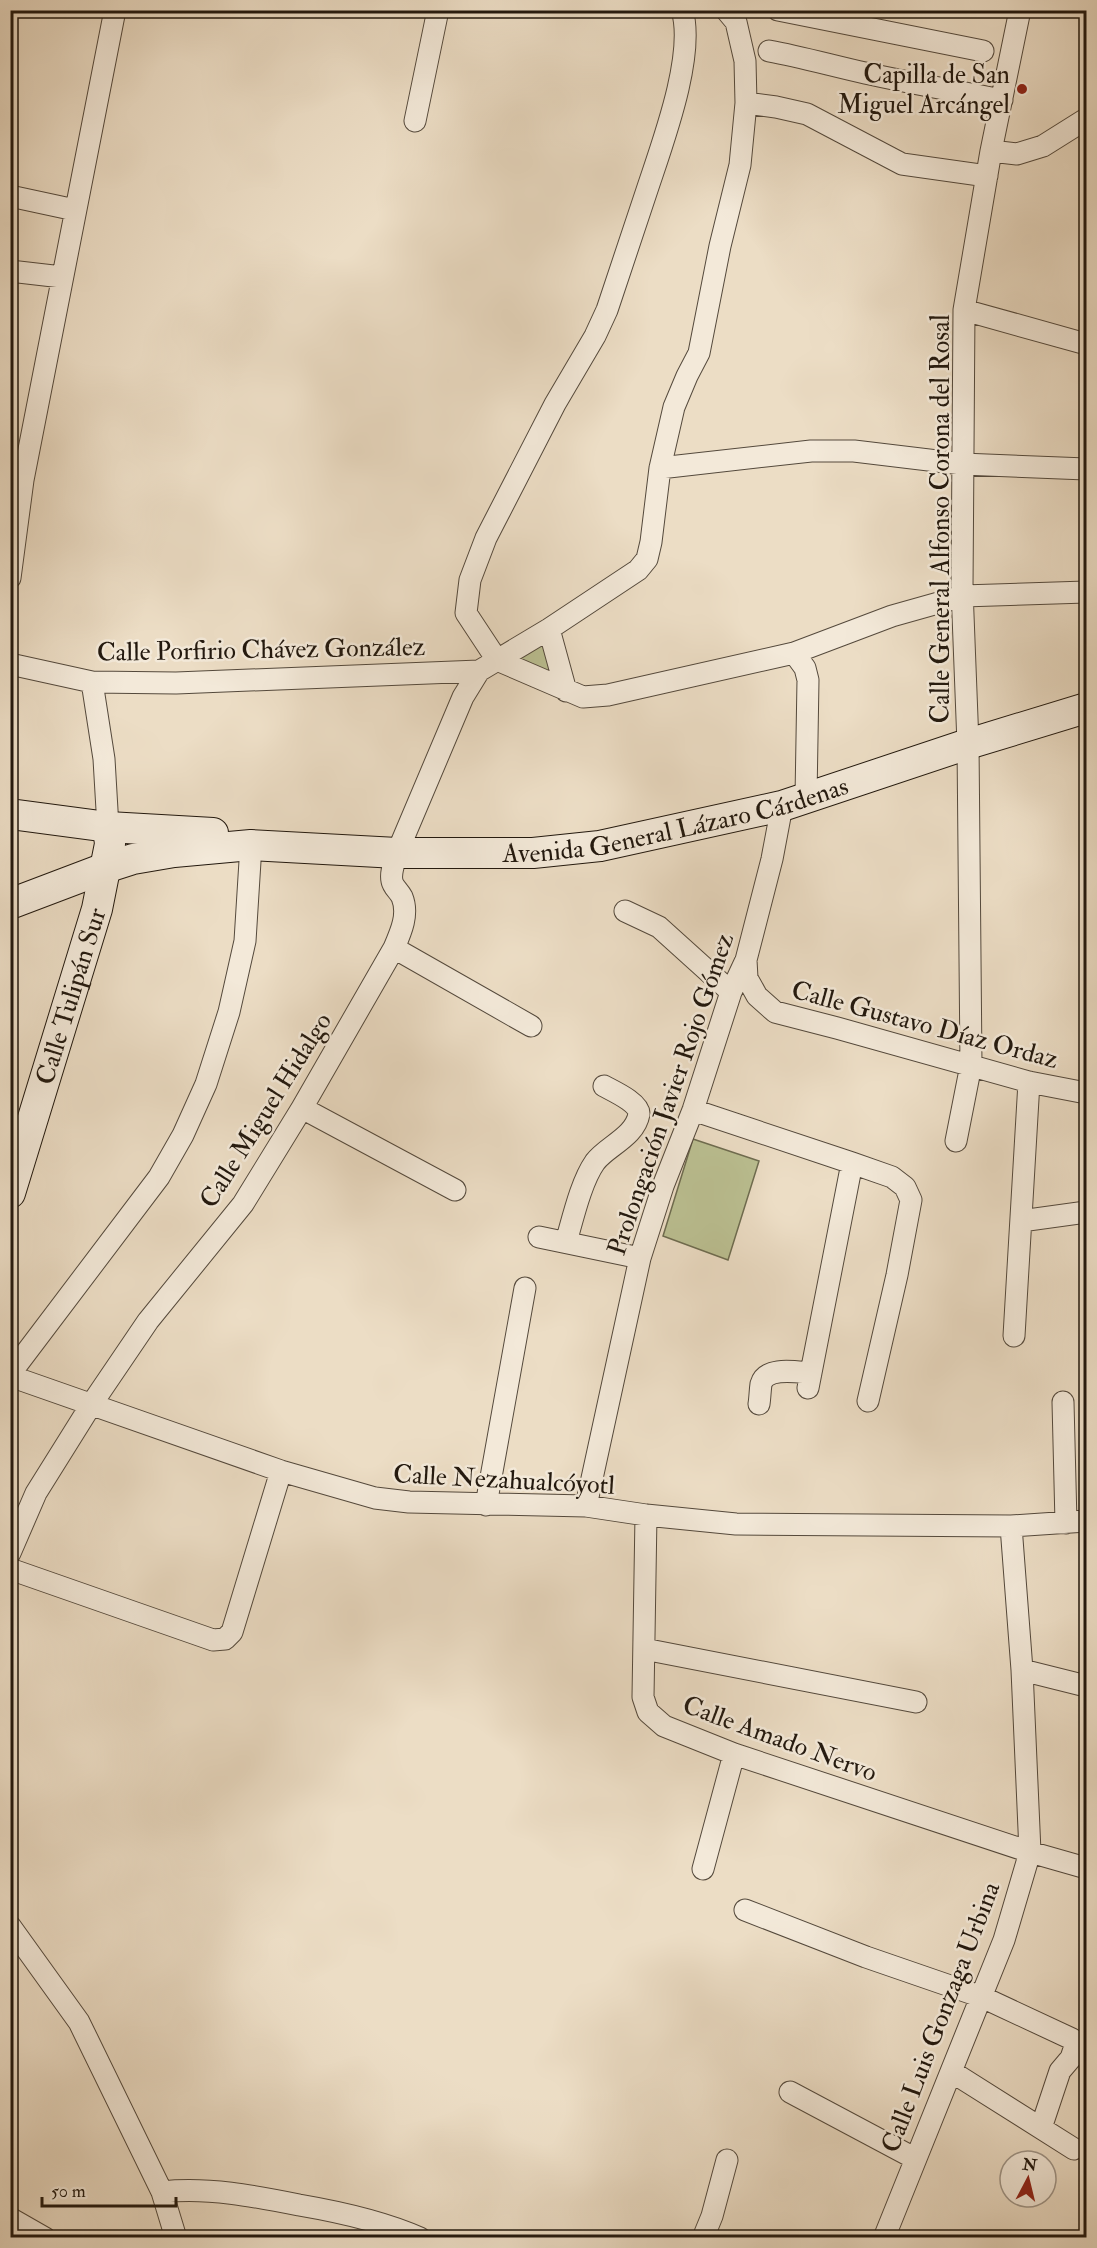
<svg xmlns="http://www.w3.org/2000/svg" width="1097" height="2248" font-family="'IM FELL Double Pica',serif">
<rect width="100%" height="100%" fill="#ecddc5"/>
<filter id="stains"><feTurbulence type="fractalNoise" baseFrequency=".00333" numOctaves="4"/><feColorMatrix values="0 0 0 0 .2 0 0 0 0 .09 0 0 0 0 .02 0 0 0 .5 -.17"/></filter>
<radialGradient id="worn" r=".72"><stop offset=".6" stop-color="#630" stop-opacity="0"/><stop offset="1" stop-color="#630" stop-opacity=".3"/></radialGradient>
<path fill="#bbc092" stroke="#6e6c50" stroke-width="1.5" d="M 546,635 L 551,678 L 511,656 Z
M 693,1139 L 759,1161 L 728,1260 L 663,1236 Z"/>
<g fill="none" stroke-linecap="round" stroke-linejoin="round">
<defs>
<path id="street" d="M 682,10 C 696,56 661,147 646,193 C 633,232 620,271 607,310 L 595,336 L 555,404 L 486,538 L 470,580 L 466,613 L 497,660 L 583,697 L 608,695 L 794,653 L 892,616 L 963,596 L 1086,592
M 778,10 L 983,51
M 769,51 C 802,57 833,66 865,73 C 910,83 956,91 1002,100
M 746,103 L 776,107 L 807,114 L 902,164 L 987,176
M 415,121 L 438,10
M 991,151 L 1017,154 L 1043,146 L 1086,119
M 10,196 L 75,210
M 10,271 L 62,277
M 964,310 L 1086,344
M 660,468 L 811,451 L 854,451 L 962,464 L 1086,469
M 10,578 L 23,480 L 115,10
M 549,629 L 566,691
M 794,653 L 805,668 L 808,680 L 806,797
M 10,664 L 92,682 L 176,683 L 479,671
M 92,682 L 104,759 L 108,827
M 625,911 L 659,927 L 731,992
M 394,948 L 531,1026
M 746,960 L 747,978 L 757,996 L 775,1012 L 837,1028 L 1029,1082 L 1086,1093
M 302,1108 L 455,1190
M 693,1110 L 852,1163 L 892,1177 L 905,1187 L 911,1200 L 897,1275 L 868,1401
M 956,1141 L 971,1065 L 968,744 L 962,589 L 964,310 L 991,151 L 1020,10
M 1021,1221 L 1086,1212
M 539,1237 L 640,1258
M 566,1242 C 573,1218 581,1182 595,1162 C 607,1146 635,1137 639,1114 C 640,1103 613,1091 604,1086
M 1014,1336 L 1029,1082
M 10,1374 L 159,1177 L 183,1135 L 206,1084 L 229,1012 L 245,941 L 251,845
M 10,1376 L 281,1471 L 375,1498 L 409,1502 L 586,1506 L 646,1515 L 736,1524 L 1011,1526 L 1086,1521
M 808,1388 L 852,1163
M 1063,1402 L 1066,1523
M 759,1404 C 760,1398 760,1391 761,1384 C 766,1366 796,1372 811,1373
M 486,1505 L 525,1288
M 586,1506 L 640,1258 L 663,1186 L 693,1110 L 731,992 L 746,960 L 772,859 L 782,806
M 646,1515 L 643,1697 L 648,1712 L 664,1726 L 734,1754 L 1030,1852 L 1086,1868
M 10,1553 L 36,1493 L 91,1405 L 148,1321 L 243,1204 L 302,1108 L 394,948 C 401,932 409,914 402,897 C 399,891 393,887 392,881 C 390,872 395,861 397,853 L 463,697 L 479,671 L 549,629 L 638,570 L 647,559 L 651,542 L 660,468 L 674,407 L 687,376 L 699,353 L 720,246 L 740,165 L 746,103 L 745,61 L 736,22 L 726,10
M 10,1569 L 213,1640 L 225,1639 L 232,1632 L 281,1471
M 644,1649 L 916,1702
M 1022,1670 L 1086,1686
M 703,1869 L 734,1754
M 745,1910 L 866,1957 L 982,1997 L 1072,2039 L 1075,2046 L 1071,2058 L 1060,2071 L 1041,2128
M 10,1926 L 79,2022 L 162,2192 L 176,2238
M 952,2072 L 1074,2149
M 790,2092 L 914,2158
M 162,2192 C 208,2187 254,2196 299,2205 C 340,2212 382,2221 420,2238
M 10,2218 L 45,2238
M 703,2238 L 712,2216 L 727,2160
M 884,2238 L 1004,1940 L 1030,1852 L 1022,1670 L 1011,1526"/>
<g id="secondary">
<path d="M 10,814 L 108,827 L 213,833"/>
<path id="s1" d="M 10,904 L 105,868 L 133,859 L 174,852 L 251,845 L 397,853 L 533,853 L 600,846 L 782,806 L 968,744 L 1086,708"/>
<path id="s2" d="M 10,1193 L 97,909 L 110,844 L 108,827"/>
</g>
</defs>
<use href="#street" stroke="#54493c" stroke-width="23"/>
<use href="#secondary" stroke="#22180e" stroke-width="32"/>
<use href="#street" stroke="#f3e9d9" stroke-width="21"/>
<use href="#secondary" stroke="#f3e9d9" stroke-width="30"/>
</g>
<circle fill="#8f2418" stroke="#f3e9d9" stroke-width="2" cx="1022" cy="89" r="6"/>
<g text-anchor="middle" stroke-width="5" stroke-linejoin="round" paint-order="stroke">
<g font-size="26" fill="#22180e" stroke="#f3e9d9" text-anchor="end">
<text x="1010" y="83">Capilla de San<tspan x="1010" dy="30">Miguel Arcángel</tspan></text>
</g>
<g font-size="26" fill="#22180e" stroke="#f3e9d9">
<text transform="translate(940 519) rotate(-90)" y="9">Calle General Alfonso Corona del Rosal</text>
<text transform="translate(261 649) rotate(-1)" y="9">Calle Porfirio Chávez González</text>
<text dy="9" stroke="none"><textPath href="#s1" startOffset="678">Avenida General Lázaro Cárdenas</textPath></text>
<text dy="9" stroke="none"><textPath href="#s2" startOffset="206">Calle Tulipán Sur</textPath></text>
<text transform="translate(925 1024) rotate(15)" y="9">Calle Gustavo Díaz Ordaz</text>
<text transform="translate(670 1094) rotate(-71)" y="9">Prolongación Javier Rojo Gómez</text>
<text transform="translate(265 1110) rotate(-58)" y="9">Calle Miguel Hidalgo</text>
<text transform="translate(504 1479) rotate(3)" y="9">Calle Nezahualcóyotl</text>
<text transform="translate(780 1738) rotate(20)" y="9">Calle Amado Nervo</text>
<text transform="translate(940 2017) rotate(-69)" y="9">Calle Luis Gonzaga Urbina</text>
</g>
</g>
<rect width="1097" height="2248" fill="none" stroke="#ecddc5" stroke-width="36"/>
<rect x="12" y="12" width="1073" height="2224" fill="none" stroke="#22180e" stroke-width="3"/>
<rect x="18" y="18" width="1061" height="2212" fill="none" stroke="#22180e" stroke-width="1.5"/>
<g transform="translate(1028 2179) rotate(7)"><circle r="28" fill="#f3e9d9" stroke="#9f9588" stroke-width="1.5"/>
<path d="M0-4.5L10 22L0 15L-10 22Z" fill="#8f2418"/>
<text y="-9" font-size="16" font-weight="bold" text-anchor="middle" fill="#22180e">N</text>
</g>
<path d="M42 2197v9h134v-9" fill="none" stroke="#22180e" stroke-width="3"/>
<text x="51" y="2197" font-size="18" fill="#22180e" stroke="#f3e9d9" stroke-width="4.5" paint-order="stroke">50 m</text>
<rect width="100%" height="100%" filter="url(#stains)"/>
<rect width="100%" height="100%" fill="url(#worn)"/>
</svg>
